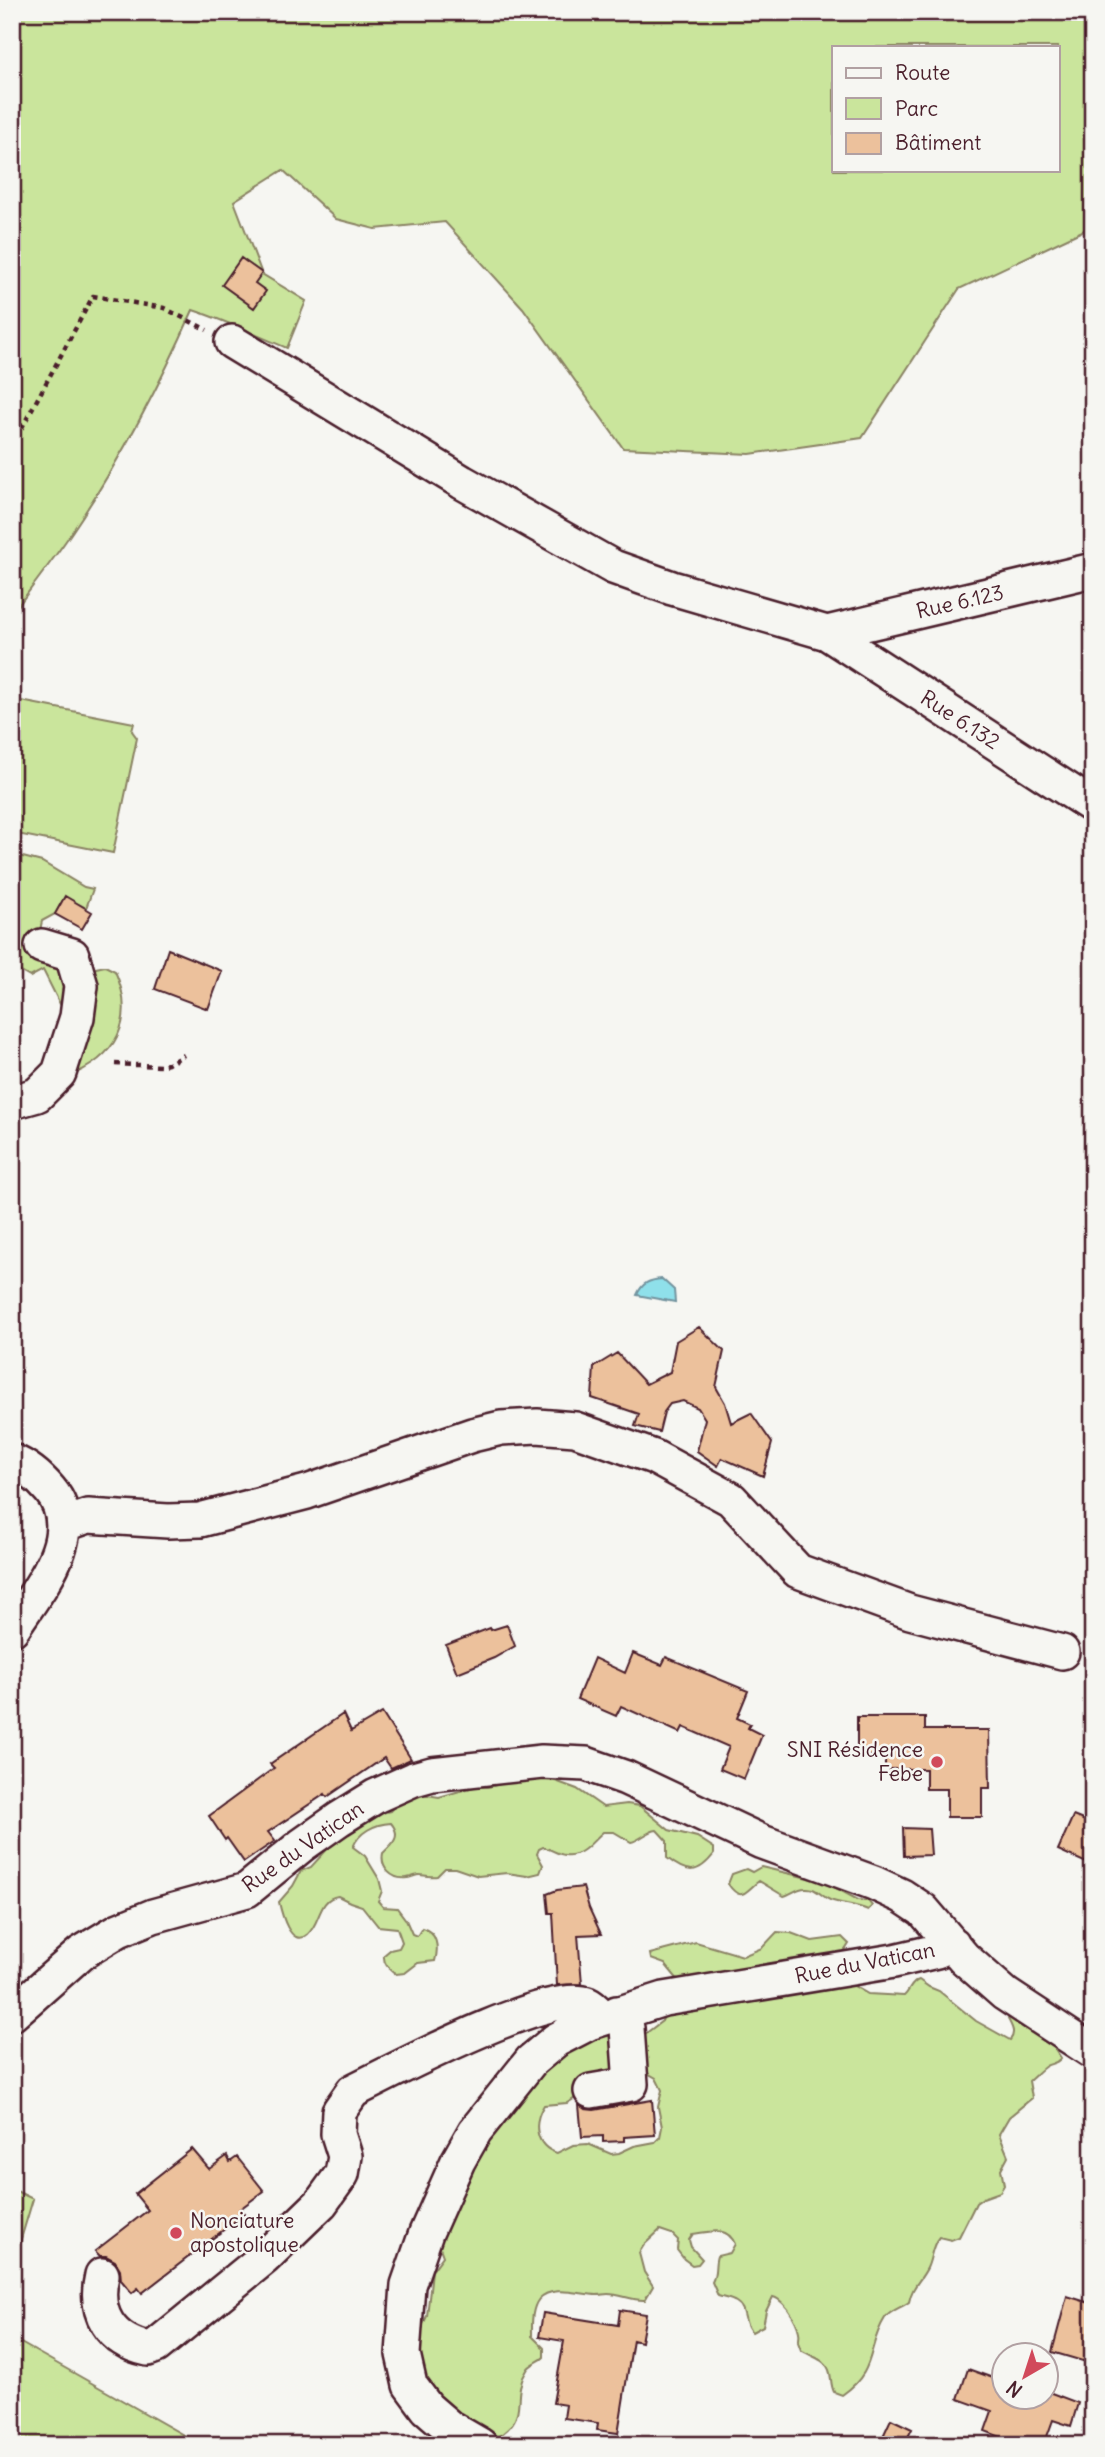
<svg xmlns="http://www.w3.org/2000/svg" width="1105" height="2457" font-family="Delius,sans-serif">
<rect width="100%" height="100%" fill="#f6f6f2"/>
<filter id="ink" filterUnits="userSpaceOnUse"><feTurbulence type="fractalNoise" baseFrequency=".0143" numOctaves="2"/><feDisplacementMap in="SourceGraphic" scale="14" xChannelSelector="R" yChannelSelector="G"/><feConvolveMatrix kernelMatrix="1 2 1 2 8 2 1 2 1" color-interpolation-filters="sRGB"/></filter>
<g filter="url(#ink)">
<path fill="#cae59c" stroke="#8a8264" stroke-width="2" fill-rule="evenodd" d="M 12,12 L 1093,12 L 1093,226 L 959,289 L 862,438 L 750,454 L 623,448 L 523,308 L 445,222 L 375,229 L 336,219 L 283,170 L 234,201 L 262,274 L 306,301 L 287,348 C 256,335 226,321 193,310 C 159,387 120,461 72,532 C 53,560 32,587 12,614 ZM 834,47 L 1058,47 L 1058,170 L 834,170 Z
M 21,701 L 134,723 L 132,731 L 137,738 L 113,853 L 12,833 L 12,739 Z
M 15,855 L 42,862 L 84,887 L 93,889 L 86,908 L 65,897 L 55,914 L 42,921 L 35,955 L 56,967 L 72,997 L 60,1004 L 43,970 L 30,977 L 12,967 L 12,930 L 16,931 L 19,919 L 16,918 L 17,911 L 12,909 L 12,865 Z
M 105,966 L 115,971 C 137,1021 116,1058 67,1077 L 88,980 L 96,968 Z
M 550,1779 L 577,1789 L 603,1807 L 627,1804 L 640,1806 L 669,1830 L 697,1837 L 714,1848 L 714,1854 C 698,1875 687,1874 667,1858 L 667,1841 L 657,1830 C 647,1831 641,1840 631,1842 L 614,1832 L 603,1832 C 591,1842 583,1857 565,1855 C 557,1854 551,1849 543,1847 L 539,1849 L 537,1854 L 543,1865 L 540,1873 L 527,1876 L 507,1873 L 478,1876 L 455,1868 L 445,1868 L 437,1876 C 431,1877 425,1875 419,1875 C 417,1875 409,1878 407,1878 C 392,1880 380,1868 383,1853 C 393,1844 402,1836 391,1823 C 374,1824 359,1832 353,1847 L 365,1856 L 379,1879 L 382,1891 L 378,1901 L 383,1907 L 397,1908 L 406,1920 L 412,1934 L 417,1936 L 422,1928 C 437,1932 439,1947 435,1961 L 418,1963 L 405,1973 L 396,1974 C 390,1969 383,1965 384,1955 L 390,1950 L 399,1948 L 402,1942 L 397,1928 L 378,1926 L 362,1906 L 350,1902 L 338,1896 C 318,1899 321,1922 308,1934 C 290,1950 281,1911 279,1902 L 293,1886 L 301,1871 L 311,1867 L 343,1832 L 367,1816 L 390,1811 L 397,1803 L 415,1793 L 439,1797 L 474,1787 L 488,1787 L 509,1782 Z
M 761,1867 L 825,1882 L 858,1900 L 868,1901 L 872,1906 L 868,1910 C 856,1905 842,1904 830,1900 C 820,1896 817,1887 805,1888 C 798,1888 791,1894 784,1896 L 759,1881 C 746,1890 742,1904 728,1884 L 732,1874 L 746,1869 L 752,1872 Z
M 777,1932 L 791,1933 L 812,1941 L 842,1937 L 849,1944 L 842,1955 L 849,1983 L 868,1994 L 904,1996 C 910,1991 911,1982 919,1980 L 929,1987 L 939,1991 L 976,2021 L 1010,2040 C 1016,2033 1012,2027 1008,2019 L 1010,2016 L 1049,2040 L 1061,2058 C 1056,2064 1052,2063 1046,2066 C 1041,2069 1034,2077 1029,2081 L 1032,2098 L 1009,2117 L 999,2134 L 1008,2156 L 1001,2169 L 1004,2185 L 1000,2192 L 983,2198 L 976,2203 L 959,2237 L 951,2240 L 939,2237 C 931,2246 932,2258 927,2268 C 920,2282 912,2286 909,2302 C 901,2308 891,2310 885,2318 C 866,2348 878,2370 842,2395 L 834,2392 C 830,2384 832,2377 829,2370 C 825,2359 810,2356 801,2350 L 798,2342 C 804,2330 786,2300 773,2297 L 766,2311 L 763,2326 L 752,2332 C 742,2324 748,2309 736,2302 C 731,2299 724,2298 718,2296 L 712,2282 C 717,2273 714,2265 717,2256 L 730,2253 L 735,2244 C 727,2225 709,2232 693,2234 L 689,2240 L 691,2247 L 702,2259 L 698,2264 L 692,2265 L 684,2259 L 677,2250 L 678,2240 L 672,2234 L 660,2230 L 644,2245 L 639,2253 L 644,2272 L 653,2286 L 645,2300 C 632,2301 621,2294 608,2294 C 604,2294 601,2295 597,2295 C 581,2295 552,2284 539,2299 C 531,2309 532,2324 532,2336 L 544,2348 L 544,2357 C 539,2362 530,2364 527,2370 C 509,2398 532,2416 496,2438 L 485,2436 L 429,2391 L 414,2344 L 427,2316 L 432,2271 L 443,2256 L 438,2242 C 446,2227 457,2214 457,2197 L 507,2085 L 611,2027 L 619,2072 L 567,2103 L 544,2105 C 533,2122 534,2146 557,2153 L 573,2145 L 588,2144 L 611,2154 L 619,2153 L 634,2146 L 655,2142 L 660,2137 L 662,2127 L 658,2107 L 662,2090 L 656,2078 L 644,2071 L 640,2060 L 645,2034 L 662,2021 L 679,1981 L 665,1964 L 651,1959 L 650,1954 L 696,1942 L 743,1956 L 762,1948 Z
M 12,2189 L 33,2199 L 12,2269 Z
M 12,2338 L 201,2445 L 12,2445 Z"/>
<path fill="#8fe0ea" stroke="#73939e" stroke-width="2" d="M 662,1279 L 674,1290 L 675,1302 L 637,1295 C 642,1283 649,1280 662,1279 Z"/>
<path fill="#ecc19c" stroke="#4a1f2b" stroke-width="2" d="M 241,258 L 262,273 L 255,283 L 266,291 L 254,308 L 222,285 Z
M 65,896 L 92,912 L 82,929 L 55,914 Z
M 168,949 L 222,971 L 208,1009 L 155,989 Z
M 699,1327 L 724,1351 L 716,1387 L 725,1403 L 731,1423 L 751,1413 L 772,1443 L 763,1476 L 722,1458 L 718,1466 L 697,1451 L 705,1419 L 698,1408 L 683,1401 L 670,1404 L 664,1412 L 659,1432 L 635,1426 L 639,1414 L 592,1398 L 594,1367 L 617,1353 L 646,1384 L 670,1372 L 676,1341 Z
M 507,1625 L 515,1646 L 494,1658 L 457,1673 L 446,1645 L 490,1628 L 491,1630 Z
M 633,1653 L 662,1665 L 666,1657 L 748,1691 L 737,1718 L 750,1724 L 748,1728 L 762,1735 L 744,1779 L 720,1769 L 729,1747 L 683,1727 L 680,1733 L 621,1706 L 616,1716 L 577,1699 L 594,1658 L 625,1673 Z
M 382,1713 L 411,1759 L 391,1768 L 384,1758 L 327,1797 L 325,1794 L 268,1832 L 275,1841 L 244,1862 L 227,1838 L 225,1840 L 209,1816 L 274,1768 L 270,1764 L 343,1714 L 351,1731 Z
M 857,1717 L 925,1717 L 925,1730 L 989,1730 L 990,1788 L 982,1788 L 982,1817 L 947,1817 L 947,1789 L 926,1789 L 926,1769 L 885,1769 L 885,1756 L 857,1756 Z
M 1073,1816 L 1093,1824 L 1093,1866 L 1058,1850 Z
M 903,1828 L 929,1829 L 931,1855 L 904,1856 Z
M 583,1887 L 589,1908 L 601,1934 L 578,1935 L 582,1984 L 557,1985 L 553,1913 L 549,1913 L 547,1894 L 557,1890 Z
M 652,2100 L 655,2135 L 624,2137 L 624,2141 L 603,2142 L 603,2136 L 582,2137 L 579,2105 L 585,2109 L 594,2110 Z
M 192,2149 L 209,2169 L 227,2156 L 230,2162 L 237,2157 L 264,2191 L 240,2209 L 244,2214 L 142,2293 L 138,2288 L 132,2293 L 121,2280 L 120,2269 L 115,2261 L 106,2256 L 100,2256 L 95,2251 L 148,2210 L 135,2194 Z
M 1067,2296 L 1093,2304 L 1093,2364 L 1052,2352 Z
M 620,2310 L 646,2314 L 641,2342 L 633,2340 L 618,2433 L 597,2430 L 598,2423 L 564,2418 L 566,2405 L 553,2403 L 564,2341 L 539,2337 L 543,2313 L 618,2325 Z
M 968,2369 L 1004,2382 L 1004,2398 L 1046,2398 L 1046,2391 L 1078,2403 L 1071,2426 L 1053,2420 L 1044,2445 L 1022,2445 L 985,2431 L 992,2411 L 958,2399 Z
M 891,2419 L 912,2429 L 904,2445 L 879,2445 Z"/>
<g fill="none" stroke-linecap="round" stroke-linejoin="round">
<defs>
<path id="minor" d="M 232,342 L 462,482 L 613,567 L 672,588 L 827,633 L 1093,806
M 827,633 L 1093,570
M 12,1102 L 37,1095 L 59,1073 L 77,1017 L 81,986 L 72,955 L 42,946
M 12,1461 C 27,1467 40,1478 50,1490 C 87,1534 36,1591 12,1629
M 65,1524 L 88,1516 L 168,1521 L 200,1520 L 307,1492 L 472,1435 L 501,1428 L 537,1426 L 575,1429 L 654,1457 L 731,1499 L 798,1571 L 910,1612 L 1062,1652
M 12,2014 L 81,1953 L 119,1930 L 153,1916 L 247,1890 L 302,1845 L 339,1819 L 376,1796 L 414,1779 L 432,1774 L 542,1762 L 586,1764 L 626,1778 L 762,1842 L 874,1883 L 902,1896 L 923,1910 L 964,1958 L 1005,1994 L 1093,2052
M 591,2091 L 631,2084 L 627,2028 L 617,2013
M 102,2275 C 93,2313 110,2341 148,2349 L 156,2346 L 264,2258 L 321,2203 L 342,2174 L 345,2156 L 338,2134 L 339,2111 L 353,2091 C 394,2071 547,1989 587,2004 C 594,2007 598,2013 603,2018
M 480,2445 L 449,2427 L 427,2408 L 410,2385 L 403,2354 L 408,2285 L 426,2233 L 458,2161 L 475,2131 L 531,2061 L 556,2040 L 589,2023 L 664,1999 L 894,1961 L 937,1951 L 953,1944"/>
</defs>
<use href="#minor" stroke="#4a1f2b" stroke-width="38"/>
<path stroke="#4a1f2b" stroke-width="4.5" stroke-dasharray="5 5" stroke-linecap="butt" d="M 12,446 L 93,296 L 164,308 L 207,330
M 115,1064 L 160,1066 L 168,1064 L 184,1055
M 1084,1665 L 1093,1670"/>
<use href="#minor" stroke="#f6f6f2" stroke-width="33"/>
</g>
</g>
<g fill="#d1495b" stroke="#f6f6f2" stroke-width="2.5">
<circle cx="937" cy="1762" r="7"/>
<circle cx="176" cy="2233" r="7"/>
</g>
<g text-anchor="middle" stroke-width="5" stroke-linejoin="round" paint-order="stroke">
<g font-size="21" fill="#4a1f2b" stroke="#f6f6f2">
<text transform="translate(960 602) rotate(-13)" y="7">Rue 6.123</text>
<text transform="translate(960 720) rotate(33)" y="7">Rue 6.132</text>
<text transform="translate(303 1847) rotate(-35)" y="7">Rue du Vatican</text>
<text transform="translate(865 1963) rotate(-11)" y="7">Rue du Vatican</text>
</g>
<g font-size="21" fill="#4a1f2b" stroke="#f6f6f2" text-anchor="end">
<text x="923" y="1757">SNI Résidence<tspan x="923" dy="24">Febe</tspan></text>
<text x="190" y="2228" text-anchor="start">Nonciature<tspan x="190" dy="24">apostolique</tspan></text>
</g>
</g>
<rect width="1105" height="2457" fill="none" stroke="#f6f6f2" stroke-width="42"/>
<rect x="21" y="21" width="1063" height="2415" fill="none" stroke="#4a1f2b" stroke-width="2.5" filter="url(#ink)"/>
<rect x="832" y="46" width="228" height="126" fill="#f6f6f2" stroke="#b1a0a2" stroke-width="2"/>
<rect x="846" y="68" width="35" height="10" fill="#f6f6f2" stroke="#b1a0a2" stroke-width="2"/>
<text x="895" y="80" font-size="21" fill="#4a1f2b">Route</text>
<rect x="846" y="98" width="35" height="21" fill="#cae59c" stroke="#b1a0a2" stroke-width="2"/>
<text x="895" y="116" font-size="21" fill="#4a1f2b">Parc</text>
<rect x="846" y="133" width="35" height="21" fill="#ecc19c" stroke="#b1a0a2" stroke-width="2"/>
<text x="895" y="150" font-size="21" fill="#4a1f2b">Bâtiment</text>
<g transform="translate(1025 2376) rotate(219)"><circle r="33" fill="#f6f6f2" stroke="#b1a0a2" stroke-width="2"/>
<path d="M0-5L12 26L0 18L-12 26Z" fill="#d1495b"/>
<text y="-10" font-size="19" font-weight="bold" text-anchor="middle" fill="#4a1f2b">N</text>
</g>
</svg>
